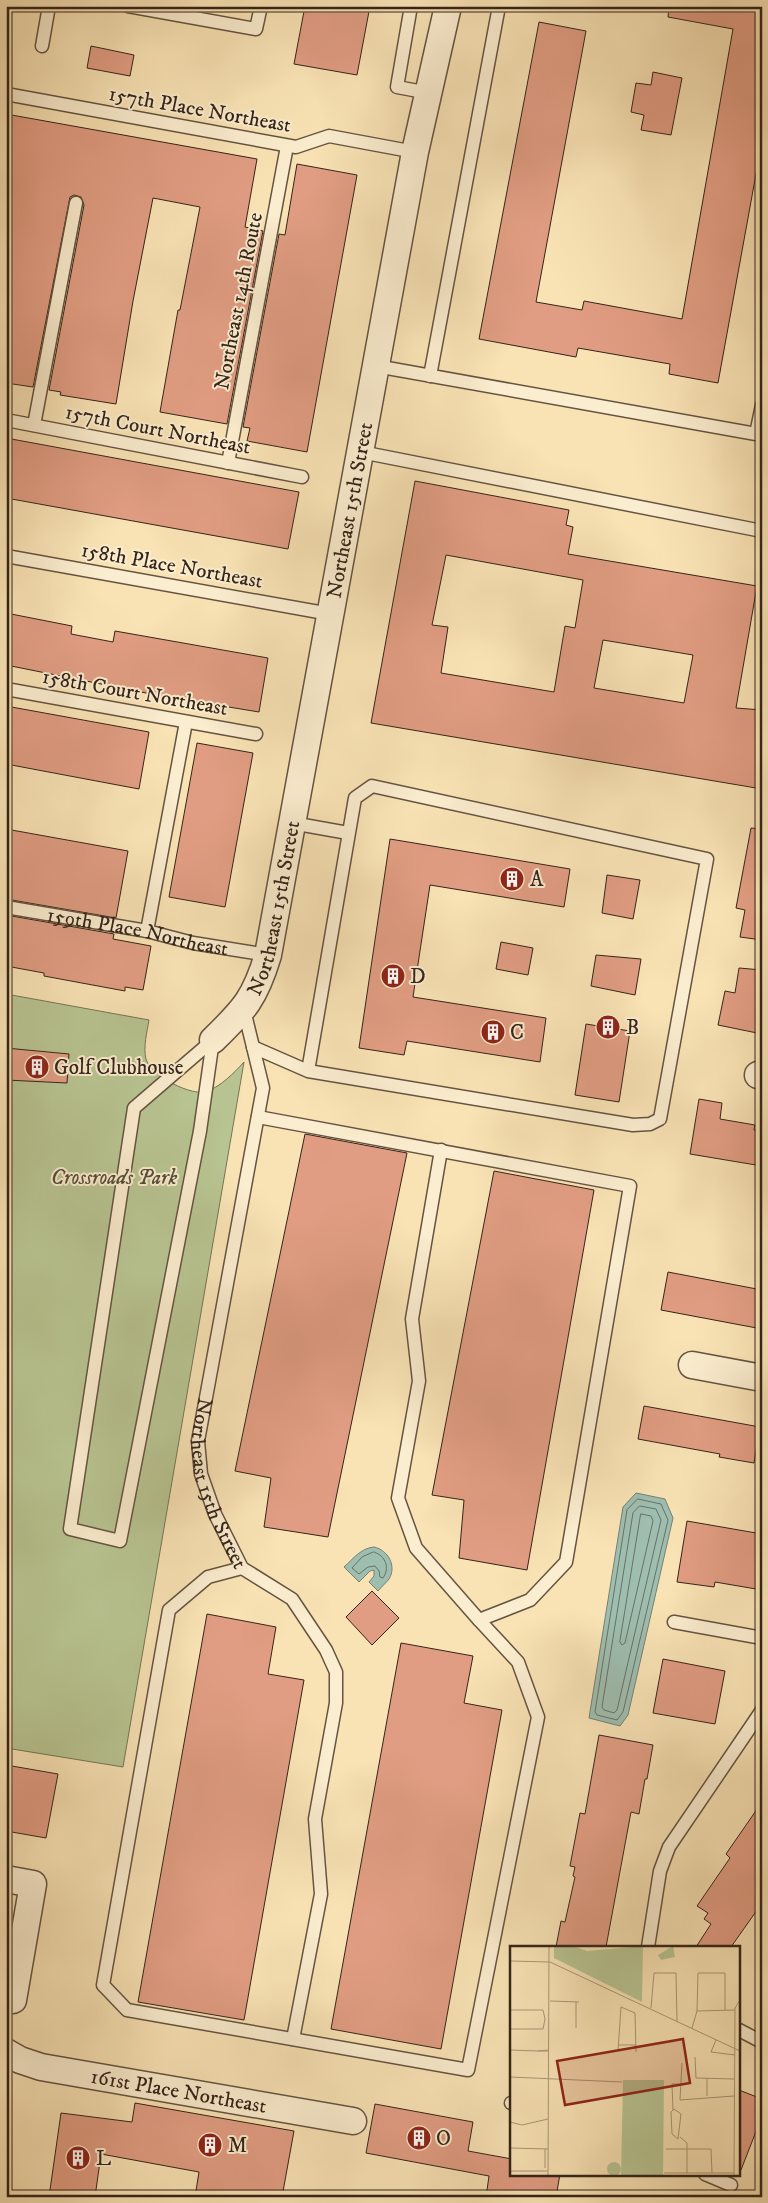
<svg xmlns="http://www.w3.org/2000/svg" width="768" height="2203" font-family="'IM FELL DW Pica',serif">
<rect width="100%" height="100%" fill="#f9e3b5"/>
<filter id="stains"><feTurbulence type="fractalNoise" baseFrequency=".004" numOctaves="4"/><feColorMatrix values="0 0 0 0 .2 0 0 0 0 .09 0 0 0 0 .02 0 0 0 .5 -.17"/></filter>
<radialGradient id="worn" r=".72"><stop offset=".6" stop-color="#630" stop-opacity="0"/><stop offset="1" stop-color="#630" stop-opacity=".3"/></radialGradient>
<path fill="#b8c592" stroke="#767456" d="M 6,994 L 149,1020 C 147,1032 143,1047 146,1059 C 150,1075 193,1098 208,1091 C 222,1085 233,1074 244,1062 L 123,1767 L 6,1748 Z"/>
<path fill="#9ebeb0" stroke="#748074" d="M 636,1493 L 665,1499 L 673,1518 L 628,1715 L 620,1726 L 589,1718 L 623,1507 Z
M 374,1547 C 388,1550 397,1566 389,1579 C 386,1583 381,1587 378,1591 L 369,1582 L 374,1576 L 374,1570 L 370,1571 L 359,1582 L 344,1567 C 353,1559 361,1548 374,1547 Z"/>
<g fill="none" stroke-linecap="round" stroke-linejoin="round">
<path stroke="#697165" stroke-width="1" d="M 638,1499 L 661,1504 L 668,1520 L 623,1712 L 617,1720 L 597,1715 L 595,1712 L 627,1510 Z
M 640,1506 L 656,1509 L 661,1520 L 617,1710 L 614,1713 L 604,1710 L 602,1707 L 633,1513 Z
M 641,1514 L 651,1516 L 653,1521 L 625,1643 L 622,1645 L 620,1642 Z
M 374,1552 C 386,1556 390,1568 383,1578 L 380,1577 L 379,1571 L 375,1566 L 368,1567 L 359,1574 L 352,1568 L 362,1557 Z"/>
</g>
<path fill="#e19d83" stroke="#34241a" fill-rule="evenodd" d="M 305,6 L 370,6 L 357,75 L 294,64 Z
M 669,6 L 762,6 L 762,141 L 718,383 L 669,374 L 670,364 L 578,348 L 576,357 L 479,339 L 539,22 L 586,31 L 536,302 L 582,310 L 584,301 L 682,319 L 733,29 L 668,17 Z
M 91,46 L 134,55 L 130,76 L 87,68 Z
M 653,72 L 682,78 L 671,135 L 641,130 L 644,115 L 631,112 L 636,83 L 651,85 Z
M 6,114 L 257,159 L 245,227 L 263,231 L 227,424 L 160,412 L 178,310 L 180,310 L 200,207 L 153,198 L 133,301 L 116,404 L 60,395 L 61,392 L 49,390 L 84,205 L 81,197 L 74,195 L 70,197 L 33,387 L 6,383 Z
M 297,164 L 357,175 L 307,452 L 247,441 L 250,428 L 243,427 L 279,234 L 285,235 Z
M 6,438 L 299,492 L 288,549 L 6,498 Z
M 415,481 L 569,510 L 566,525 L 573,527 L 568,554 L 757,586 L 736,708 L 762,710 L 762,789 L 371,723 ZM 446,555 L 583,580 L 575,628 L 565,626 L 554,692 L 441,673 L 448,627 L 432,625 ZM 603,640 L 693,655 L 684,703 L 594,688 Z
M 6,613 L 72,626 L 71,634 L 113,642 L 115,631 L 268,658 L 259,712 L 156,695 L 6,665 Z
M 6,706 L 149,732 L 139,789 L 6,764 Z
M 197,743 L 253,753 L 225,907 L 169,897 Z
M 751,828 L 762,829 L 762,940 L 740,937 L 745,910 L 736,908 Z
M 6,829 L 128,851 L 116,918 L 6,899 Z
M 390,839 L 570,869 L 564,907 L 430,885 L 413,997 L 546,1018 L 540,1062 L 407,1041 L 404,1055 L 359,1048 Z
M 607,875 L 640,880 L 633,919 L 602,913 Z
M 6,915 L 114,934 L 113,939 L 151,946 L 143,990 L 125,987 L 125,991 L 44,976 L 44,973 L 6,966 Z
M 501,942 L 533,948 L 528,975 L 496,969 Z
M 596,955 L 641,959 L 635,995 L 591,986 Z
M 739,968 L 762,970 L 762,1034 L 718,1025 L 725,991 L 735,993 Z
M 586,1024 L 630,1031 L 619,1102 L 575,1095 Z
M 6,1048 L 69,1054 L 67,1083 L 6,1080 Z
M 699,1099 L 722,1103 L 720,1119 L 755,1125 L 754,1130 L 762,1132 L 762,1166 L 690,1154 Z
M 305,1134 L 407,1153 L 328,1537 L 264,1527 L 271,1478 L 235,1471 Z
M 494,1171 L 594,1190 L 527,1570 L 459,1558 L 464,1500 L 432,1495 Z
M 668,1272 L 762,1290 L 762,1329 L 661,1310 Z
M 644,1406 L 760,1427 L 754,1463 L 719,1457 L 720,1454 L 638,1439 Z
M 687,1521 L 762,1534 L 762,1590 L 715,1582 L 714,1587 L 677,1582 Z
M 372,1591 L 399,1618 L 372,1645 L 346,1617 Z
M 207,1614 L 276,1627 L 268,1674 L 304,1680 L 244,2020 L 138,2002 Z
M 401,1643 L 473,1656 L 464,1703 L 502,1710 L 441,2049 L 331,2029 Z
M 663,1659 L 725,1671 L 715,1724 L 653,1713 Z
M 599,1735 L 653,1745 L 647,1779 L 645,1779 L 639,1814 L 631,1812 L 606,1947 L 556,1947 L 561,1921 L 565,1922 L 575,1877 L 573,1876 L 575,1867 L 570,1866 L 580,1813 L 585,1814 Z
M 6,1765 L 58,1774 L 46,1838 L 6,1831 Z
M 762,1802 L 762,1903 L 731,1947 L 696,1947 L 711,1924 L 704,1919 L 708,1913 L 697,1906 L 730,1858 L 726,1854 Z
M 739,2090 L 762,2099 L 762,2116 L 741,2170 L 739,2170 Z
M 135,2103 L 294,2131 L 282,2197 L 195,2197 L 199,2172 L 101,2154 L 95,2197 L 49,2197 L 61,2113 L 132,2122 Z
M 375,2104 L 473,2122 L 468,2151 L 512,2159 L 512,2174 L 560,2174 L 556,2197 L 486,2197 L 489,2176 L 366,2153 Z"/>
<g fill="none" stroke-linecap="round" stroke-linejoin="round">
<defs>
<g id="service">
<path d="M 128,6 L 256,29 L 261,6"/>
<path d="M 411,6 L 397,87 L 429,93"/>
<path d="M 42,46 L 49,6"/>
<path d="M 6,94 L 296,147 L 329,136 L 415,152"/>
<path d="M 376,366 L 756,434 L 762,405"/>
<path d="M 430,376 L 499,6"/>
<path d="M 6,420 L 302,477"/>
<path d="M 34,425 L 76,203"/>
<path d="M 361,452 L 762,531"/>
<path d="M 228,463 L 287,146"/>
<path d="M 6,556 L 330,614"/>
<path d="M 6,689 L 256,734"/>
<path d="M 292,823 L 348,833"/>
<path id="s1" d="M 6,907 L 147,931 L 193,943 L 268,955"/>
<path d="M 147,931 L 186,722"/>
<path id="s2" d="M 244,1010 L 263,1088 L 198,1441 L 201,1474 L 215,1514 L 242,1568 L 292,1599 L 326,1650 L 336,1672 L 336,1703 L 315,1819 L 321,1894 L 293,2039"/>
<path d="M 213,1040 L 200,1131 L 120,1541 L 70,1529 L 134,1108 Z"/>
<path d="M 253,1047 L 308,1071 L 633,1125 L 650,1124 L 660,1119 L 707,859 L 372,786 L 355,798 L 308,1071"/>
<path d="M 441,1150 L 412,1319 L 419,1381 L 398,1498 L 416,1548 L 479,1620"/>
<path d="M 242,1568 L 208,1577 L 169,1610 L 103,1985 L 127,2010 L 468,2070 L 538,1717 L 518,1662 L 479,1620 L 530,1600 L 566,1562 L 630,1186 L 258,1117"/>
<path d="M 674,1622 L 762,1638"/>
<path d="M 648,1947 L 660,1871 L 669,1847 L 762,1710"/>
<path d="M 739,2030 L 762,2042"/>
<path d="M 511,2103 L 512,2103"/>
<path d="M 705,2174 L 731,2185"/>
</g>
<g id="minor">
<path id="s3" d="M 213,1040 C 245,1009 255,998 268,955 L 415,152 L 448,6"/>
<path d="M 758,1075 L 762,1075"/>
<path d="M 692,1365 L 762,1378"/>
<path d="M 6,1879 L 33,1884 L 13,2000"/>
<path id="s4" d="M 6,2052 L 20,2060 L 41,2067 L 353,2121"/>
</g>
</defs>
<use href="#service" stroke="#655441" stroke-width="15"/>
<use href="#minor" stroke="#655441" stroke-width="29"/>
<use href="#service" stroke="#fbedcf" stroke-width="12"/>
<use href="#minor" stroke="#fbedcf" stroke-width="26"/>
</g>
<defs>
<symbol id="building-disc" viewBox="-11 -11 22 22"><circle r="9.5" fill="#8f2418" stroke="#fbedcf"/><path d="M-4-6H4V6H1V3H-1V6H-4ZM-2.5-4.3h1.7v1.8h-1.7ZM.8-4.3h1.7v1.8H.8ZM-2.5-1h1.7V.8h-1.7ZM.8-1h1.7V.8H.8Z" fill="#fff"/></symbol>
</defs>
<g fill-rule="evenodd">
<use href="#building-disc" x="498" y="865" width="28" height="28"/>
<use href="#building-disc" x="379" y="962" width="28" height="28"/>
<use href="#building-disc" x="594" y="1013" width="28" height="28"/>
<use href="#building-disc" x="479" y="1018" width="28" height="28"/>
<use href="#building-disc" x="23" y="1053" width="28" height="28"/>
<use href="#building-disc" x="405" y="2124" width="28" height="28"/>
<use href="#building-disc" x="196" y="2131" width="28" height="28"/>
<use href="#building-disc" x="64" y="2144" width="28" height="28"/>
</g>
<g text-anchor="middle" stroke-width="4" stroke-linejoin="round" paint-order="stroke">
<g font-size="21" fill="#34241a" stroke="#fbedcf">
<text transform="translate(200 109) rotate(10)" y="7">157th Place Northeast</text>
<text transform="translate(238 301) rotate(-79)" y="7">Northeast 14th Route</text>
<text transform="translate(158 429) rotate(11)" y="7">157th Court Northeast</text>
<text dy="7" stroke="none"><textPath href="#s3" startOffset="555">Northeast 15th Street</textPath></text>
<text transform="translate(172 565) rotate(10)" y="7">158th Place Northeast</text>
<text transform="translate(135 692) rotate(10)" y="7">158th Court Northeast</text>
<text dy="7" stroke="none"><textPath href="#s3" startOffset="150">Northeast 15th Street</textPath></text>
<text dy="7" stroke="none"><textPath href="#s1" startOffset="134">159th Place Northeast</textPath></text>
<text dy="7" stroke="none"><textPath href="#s2" startOffset="485">Northeast 15th Street</textPath></text>
<text dy="7" stroke="none"><textPath href="#s4" startOffset="178">161st Place Northeast</textPath></text>
</g>
<g font-size="21" fill="#34241a" stroke="#fbedcf" text-anchor="start">
<text x="530" y="886">A</text>
<text x="410" y="983">D</text>
<text x="626" y="1034">B</text>
<text x="510" y="1039">C</text>
<text x="54" y="1074">Golf Clubhouse</text>
<text x="436" y="2145">O</text>
<text x="228" y="2152">M</text>
<text x="96" y="2165">L</text>
</g>
<g font-size="21" font-style="italic" fill="#554c38" stroke="#fbedcf">
<text x="114" y="1184">Crossroads Park</text>
</g>
</g>
<g transform="translate(510 1946)">
<rect width="230" height="230" fill="#f9e3b5"/>
<path d="M 44,0 L 63,0 L 77,5 L 133,0 L 132,56 L 44,12 ZM 163,0 L 165,11 L 151,14 L 148,9 ZM 113,134 L 154,134 L 153,230 L 111,230 ZM97 223a7 7 0 1 1 14 0a7 7 0 1 1-14 0Z" fill="#b8c592"/>
<path fill="none" stroke="#aa9777" stroke-width="1" d="M 0,15 L 40,16M 40,16 L 230,105M 40,55 L 69,56M 66,56 L 66,82M 141,62 L 144,27 L 166,27 L 167,75M 0,64 L 33,64 L 35,73 L 33,83 L 0,83M 187,65 L 225,64M 182,82 L 187,65 L 188,27 L 215,27 L 215,64M 206,94 L 201,106 L 225,109M 108,99 L 126,99M 0,104 L 28,105M 38,105 L 28,105 L 38,104M 108,105 L 111,61 L 125,67 L 126,106M 185,111 L 186,132 L 224,133M 172,117 L 170,154 L 224,150M 0,131 L 112,136M 197,132 L 197,150M 164,163 L 171,168 L 168,193 L 162,188 L 161,166 ZM 163,164 L 162,138 L 169,138M 0,176 L 12,179 L 38,173M 170,191 L 177,197 L 177,227M 0,202 L 38,203M 35,203 L 35,222M 156,203 L 201,203 L 202,227M 0,225 L 38,225M 154,227 L 224,227M 38,230 L 39,0M 224,230 L 225,62 L 230,54"/>
<path fill="#8f2418" fill-opacity="0.15" stroke="#8f2418" stroke-width="2.5" d="M 173,93 L 180,137 L 55,159 L 47,115 Z"/>
<rect width="230" height="230" fill="none" stroke="#34241a" stroke-width="2.5"/>
</g>
<rect width="768" height="2203" fill="none" stroke="#f9e3b5" stroke-width="25"/>
<rect x="8" y="8" width="753" height="2188" fill="none" stroke="#34241a" stroke-width="2.5"/>
<rect x="12" y="12" width="743" height="2178" fill="none" stroke="#34241a"/>
<rect width="100%" height="100%" filter="url(#stains)"/>
<rect width="100%" height="100%" fill="url(#worn)"/>
</svg>
